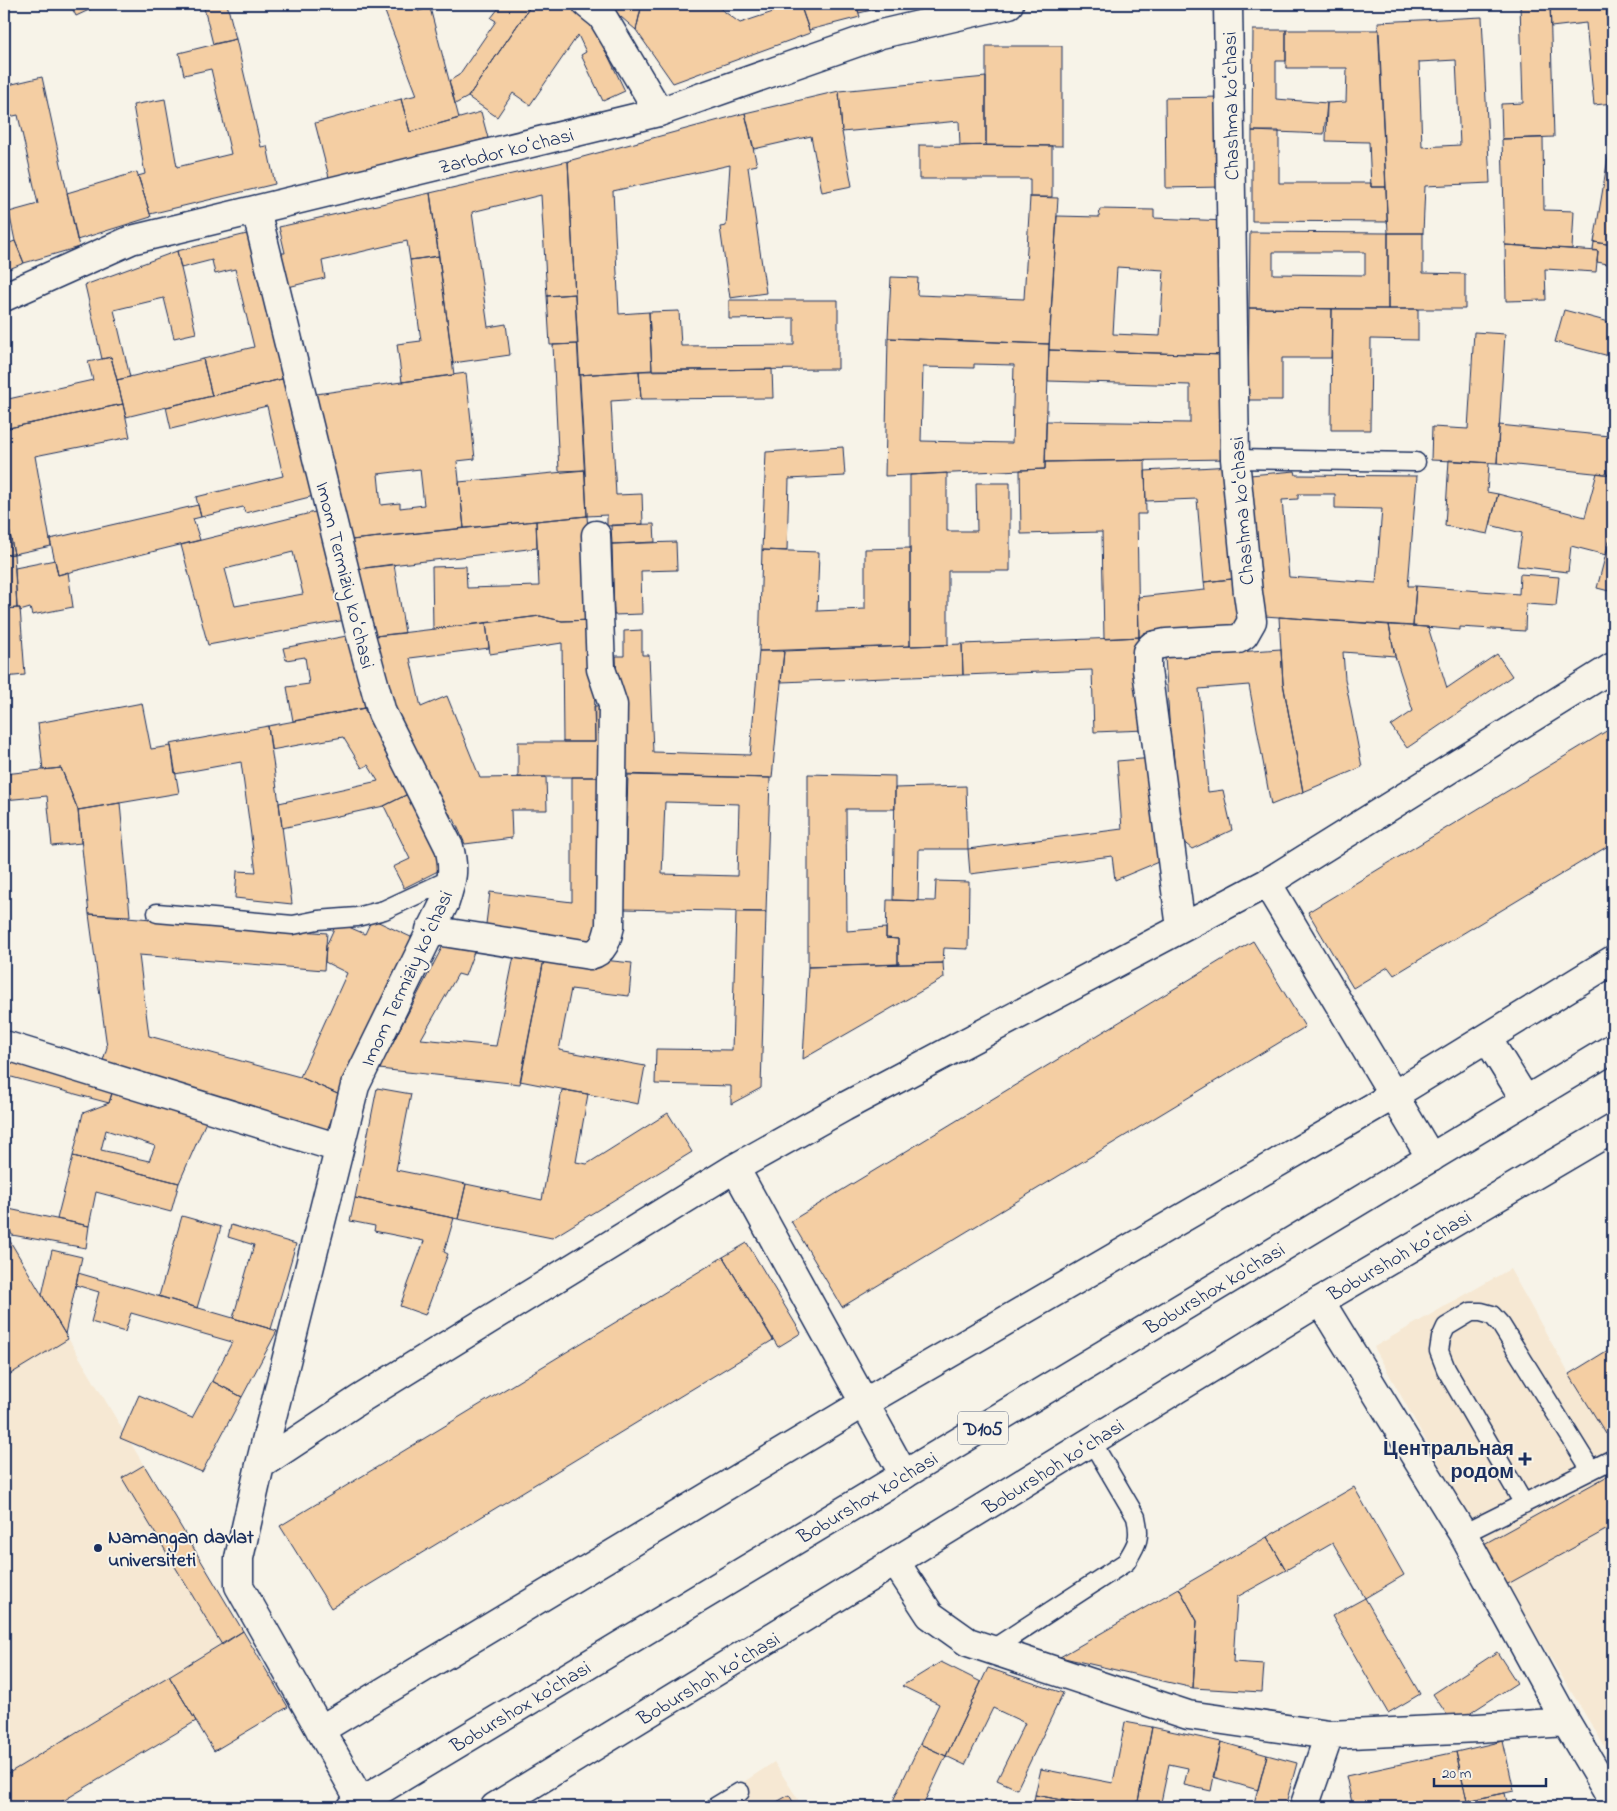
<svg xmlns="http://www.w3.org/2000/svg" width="1617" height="1811" font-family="'Indie Flower',sans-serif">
<rect width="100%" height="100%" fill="#f7f3e8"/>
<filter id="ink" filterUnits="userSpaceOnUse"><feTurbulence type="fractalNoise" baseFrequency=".02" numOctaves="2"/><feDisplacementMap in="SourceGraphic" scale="10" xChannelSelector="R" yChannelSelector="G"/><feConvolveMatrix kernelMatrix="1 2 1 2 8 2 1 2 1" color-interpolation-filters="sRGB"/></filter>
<g filter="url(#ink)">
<path fill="#f6e8d3" d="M 4,1231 L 243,1631 L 4,1776 Z
M 1510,1269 L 1569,1374 L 1613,1347 L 1613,1760 L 1506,1585 L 1374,1347 Z
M 774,1762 L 803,1807 L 706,1807 Z"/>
<path fill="#f4cea3" stroke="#1b2f5e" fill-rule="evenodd" d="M 70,4 L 102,4 L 76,16 Z
M 203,4 L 227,4 L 236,39 L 213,44 Z
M 382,4 L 416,4 L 418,11 L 430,8 L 459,118 L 410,132 L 401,99 L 417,95 Z
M 502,4 L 532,4 L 468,97 L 455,104 L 449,81 L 459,75 L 496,21 L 491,18 Z
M 532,4 L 569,4 L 590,18 L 625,91 L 603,101 L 581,55 L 586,52 L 578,35 L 530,105 L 513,93 L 497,117 L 468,97 Z
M 606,4 L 642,4 L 636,30 Z
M 642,4 L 714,4 L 740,23 L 776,11 L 773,4 L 800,4 L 810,33 L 673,83 L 636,30 Z
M 800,4 L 856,4 L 860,17 L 809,30 Z
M 856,4 L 896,4 L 859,13 Z
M 1520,4 L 1550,4 L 1554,137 L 1502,139 L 1501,104 L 1523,103 Z
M 1550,4 L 1606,4 L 1613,79 L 1613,103 L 1594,105 L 1586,23 L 1551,27 Z
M 1606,4 L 1613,4 L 1613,29 L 1608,29 Z
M 1482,17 L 1490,183 L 1425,186 L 1423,233 L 1388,233 L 1378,22 ZM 1456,60 L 1460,145 L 1422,147 L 1419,62 Z
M 1253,30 L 1286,30 L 1286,61 L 1276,61 L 1276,99 L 1327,103 L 1324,134 L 1252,131 Z
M 1286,30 L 1379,30 L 1386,187 L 1371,187 L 1369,142 L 1326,141 L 1327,103 L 1346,102 L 1347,68 L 1286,68 Z
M 236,39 L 261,147 L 267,146 L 275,184 L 150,214 L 138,176 L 145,174 L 133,105 L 165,99 L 177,167 L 231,154 L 211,69 L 184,75 L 179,53 Z
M 986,46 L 1062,46 L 1062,146 L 986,145 Z
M 42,77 L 79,247 L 24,263 L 15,241 L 9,212 L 38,204 L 18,115 L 4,118 L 4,86 Z
M 986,77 L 986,145 L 960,146 L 959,121 L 842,132 L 839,91 Z
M 839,91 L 842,132 L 852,186 L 822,192 L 811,136 L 754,149 L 745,113 Z
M 1220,97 L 1222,187 L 1166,188 L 1165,98 Z
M 401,99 L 410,132 L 481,112 L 488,138 L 330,181 L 315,123 Z
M 745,113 L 757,165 L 748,167 L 766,293 L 730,298 L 720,227 L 726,226 L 730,165 L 613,191 L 619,314 L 649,312 L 652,370 L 579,375 L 568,161 Z
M 1252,131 L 1279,131 L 1279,183 L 1371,183 L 1371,187 L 1386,187 L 1387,222 L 1252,221 Z
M 1543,138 L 1544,210 L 1574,211 L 1572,249 L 1505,245 L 1502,139 Z
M 1611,140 L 1613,140 L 1613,245 L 1594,242 Z
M 919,145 L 1052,146 L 1052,197 L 1030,197 L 1030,179 L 919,179 Z
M 568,161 L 575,294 L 547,296 L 541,195 L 472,212 L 488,327 L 506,324 L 510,355 L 453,363 L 430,193 Z
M 137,172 L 151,217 L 77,240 L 67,193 Z
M 430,193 L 439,256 L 410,260 L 407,241 L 322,261 L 325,278 L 288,287 L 279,253 L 285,253 L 279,227 Z
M 1030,197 L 1058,198 L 1049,344 L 888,338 L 891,277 L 918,278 L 917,295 L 1024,299 Z
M 1100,209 L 1154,210 L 1154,218 L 1226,221 L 1226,355 L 1049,350 L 1057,216 L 1099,217 ZM 1117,267 L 1164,270 L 1160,336 L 1113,334 Z
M 255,232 L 290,377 L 212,396 L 203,359 L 254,347 L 235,269 L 215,274 L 212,260 L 181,268 L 177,251 Z
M 1250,232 L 1388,233 L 1388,309 L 1249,308 ZM 1273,252 L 1365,252 L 1365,275 L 1273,274 Z
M 1388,233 L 1423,233 L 1423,273 L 1465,274 L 1465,309 L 1388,309 Z
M 15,241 L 24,263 L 4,271 L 4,245 Z
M 1594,242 L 1613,245 L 1613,265 L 1597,262 L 1598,251 L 1593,250 Z
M 1505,245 L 1598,251 L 1596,272 L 1545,269 L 1546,300 L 1506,301 Z
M 177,251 L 196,333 L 174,338 L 164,298 L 114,310 L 130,377 L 117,380 L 111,357 L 102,359 L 85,285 Z
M 439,256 L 454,375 L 402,382 L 397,344 L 421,341 L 410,260 Z
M 575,294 L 578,344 L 550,345 L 547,296 Z
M 729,300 L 838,300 L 838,369 L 652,370 L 649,312 L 679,311 L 681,346 L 794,345 L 794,318 L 729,319 Z
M 1249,308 L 1332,309 L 1331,358 L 1282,358 L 1282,400 L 1248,400 Z
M 1332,309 L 1418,309 L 1418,340 L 1371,339 L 1370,430 L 1331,430 Z
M 1564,310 L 1613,323 L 1613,357 L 1555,342 Z
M 1474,332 L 1505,334 L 1497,463 L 1431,460 L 1432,427 L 1468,429 Z
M 888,338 L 1049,344 L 1045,469 L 885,476 ZM 974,364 L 1014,365 L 1012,443 L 921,441 L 923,367 L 974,368 Z
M 578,344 L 585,470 L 559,471 L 553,345 Z
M 1049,350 L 1226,355 L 1228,459 L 1045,462 L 1046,421 L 1190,423 L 1190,385 L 1048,381 Z
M 111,357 L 123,404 L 4,429 L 4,400 L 93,380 L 88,362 Z
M 203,359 L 212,396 L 126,417 L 117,380 Z
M 772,369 L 773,398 L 641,399 L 639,371 Z
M 639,371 L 641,399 L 611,401 L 616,495 L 642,494 L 643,524 L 607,526 L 607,515 L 587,516 L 579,375 Z
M 466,373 L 475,459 L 457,461 L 464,528 L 351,540 L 316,394 ZM 420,469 L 424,505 L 400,508 L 400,503 L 381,505 L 378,474 Z
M 294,376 L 322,494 L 245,513 L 243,507 L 201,517 L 196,497 L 283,476 L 267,406 L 171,429 L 166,407 Z
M 123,404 L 130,437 L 35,456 L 51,546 L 14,554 L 4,503 L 4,429 Z
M 1613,423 L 1613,475 L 1497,463 L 1499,425 L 1609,436 Z
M 843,447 L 845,476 L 789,479 L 787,551 L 762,550 L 766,452 Z
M 1145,460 L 1146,514 L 1137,514 L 1139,637 L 1104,639 L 1102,532 L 1021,534 L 1020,470 L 1045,469 L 1045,462 Z
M 1449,460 L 1489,463 L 1487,492 L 1498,494 L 1488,534 L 1445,526 Z
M 1231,466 L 1241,578 L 1204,582 L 1197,499 L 1146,501 L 1145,471 Z
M 585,470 L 587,516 L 464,528 L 459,482 Z
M 1295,471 L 1296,475 L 1417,476 L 1408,586 L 1416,586 L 1413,626 L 1264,616 L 1250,475 ZM 1298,494 L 1335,494 L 1335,508 L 1382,509 L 1376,583 L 1289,577 L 1282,500 L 1298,499 Z
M 947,473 L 947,531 L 977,531 L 976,483 L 1010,483 L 1010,571 L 948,571 L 948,645 L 910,646 L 910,475 Z
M 1597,473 L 1613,475 L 1613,527 L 1606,555 L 1571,546 L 1568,572 L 1517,566 L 1522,533 L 1490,525 L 1498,494 L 1585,517 Z
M 198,505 L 201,517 L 193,519 L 200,540 L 58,575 L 50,539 Z
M 327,509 L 351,619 L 208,645 L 181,545 ZM 293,552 L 303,594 L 235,606 L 225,569 Z
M 587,516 L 594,620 L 562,621 L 540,616 L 433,629 L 432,567 L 466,566 L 467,588 L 539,586 L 536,521 Z
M 4,520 L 7,520 L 14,554 L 4,555 Z
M 536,521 L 537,548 L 357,569 L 351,540 Z
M 654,524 L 655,542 L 612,544 L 611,525 Z
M 1613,527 L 1613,592 L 1597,588 Z
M 676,542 L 677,570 L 641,571 L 642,614 L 614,615 L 612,544 Z
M 910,548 L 910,646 L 759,651 L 762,550 L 819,552 L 817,611 L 865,609 L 865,549 Z
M 14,554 L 17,608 L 4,609 L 4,555 Z
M 55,560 L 58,575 L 68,572 L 73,607 L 32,615 L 30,608 L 20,611 L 20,608 L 17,608 L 15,568 Z
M 394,564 L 405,633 L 375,636 L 376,639 L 357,569 Z
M 1520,574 L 1559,577 L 1556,606 L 1526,604 L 1525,631 L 1460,627 L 1460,630 L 1413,626 L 1416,586 L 1519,594 Z
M 1241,578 L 1246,628 L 1139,637 L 1138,597 L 1205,590 L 1204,582 Z
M 20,608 L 25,675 L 4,677 L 4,609 Z
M 540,616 L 562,621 L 594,620 L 595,742 L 563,742 L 562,643 L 490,654 L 486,623 Z
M 1279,617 L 1389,625 L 1395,656 L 1343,652 L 1345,679 L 1362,767 L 1303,792 L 1283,683 Z
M 486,623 L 489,648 L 410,658 L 421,707 L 447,696 L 480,778 L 546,777 L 547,810 L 511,810 L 512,838 L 465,844 L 454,819 L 429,791 L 396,727 L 375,636 Z
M 1389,625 L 1428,627 L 1447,688 L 1497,654 L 1512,676 L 1407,748 L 1391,726 L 1413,711 L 1395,656 Z
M 642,630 L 642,655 L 649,655 L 653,752 L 750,755 L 759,651 L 784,651 L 772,778 L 620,774 L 616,656 L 624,656 L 624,631 Z
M 352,635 L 365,708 L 293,721 L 287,687 L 309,684 L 305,657 L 286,660 L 283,648 Z
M 1143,637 L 1146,730 L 1094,732 L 1092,670 L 963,675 L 962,644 Z
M 962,644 L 963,675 L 781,682 L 784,651 Z
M 1281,649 L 1283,683 L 1303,792 L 1271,805 L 1249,685 L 1199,689 L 1208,792 L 1223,790 L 1232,830 L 1192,849 L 1181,840 L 1173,749 L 1171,749 L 1165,657 Z
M 142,703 L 151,749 L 171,746 L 179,793 L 78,810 L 61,768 L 43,770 L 38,723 Z
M 594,706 L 608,706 L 608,777 L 518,777 L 518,742 L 595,742 Z
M 365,708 L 365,711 L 374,709 L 408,794 L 384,806 L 282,828 L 279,803 L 378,781 L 368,765 L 362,768 L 343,737 L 271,750 L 268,726 Z
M 268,726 L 279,803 L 292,904 L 235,898 L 237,871 L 256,872 L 241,762 L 175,774 L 171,746 L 170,744 Z
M 1613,727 L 1613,843 L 1394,975 L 1388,967 L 1353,988 L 1308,912 Z
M 1154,758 L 1163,860 L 1115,880 L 1112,856 L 970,874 L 968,849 L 1122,829 L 1117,761 Z
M 61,768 L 78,810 L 81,843 L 52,846 L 47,796 L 4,800 L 4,774 Z
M 808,774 L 895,776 L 895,809 L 846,809 L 847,931 L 886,928 L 886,938 L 898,939 L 898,964 L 808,967 Z
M 628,775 L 770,778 L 766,912 L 624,909 ZM 665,802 L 739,804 L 737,876 L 662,874 Z
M 572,777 L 602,777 L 601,947 L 485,932 L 490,892 L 572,902 Z
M 966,786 L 968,849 L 919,849 L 918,901 L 893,900 L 895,788 Z
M 408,794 L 444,868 L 404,888 L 393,867 L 410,859 L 384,806 Z
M 120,803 L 130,916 L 89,914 L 78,810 Z
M 936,881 L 969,882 L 968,949 L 944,948 L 943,963 L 898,964 L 898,939 L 886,938 L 887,900 L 935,901 Z
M 736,912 L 766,912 L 761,1088 L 731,1104 L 731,1086 L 655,1084 L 656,1049 L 732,1050 Z
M 89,914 L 327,933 L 324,970 L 139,955 L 149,1036 L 300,1077 L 342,1096 L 326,1132 L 102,1064 L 107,1047 Z
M 372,919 L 413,938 L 342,1096 L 300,1077 L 347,973 L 325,962 L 326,946 L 337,922 L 365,934 Z
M 448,936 L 478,941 L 465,976 L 458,974 L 421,1039 L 496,1046 L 515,951 L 545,954 L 520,1084 L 379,1069 Z
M 1253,941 L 1305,1027 L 842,1307 L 791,1221 Z
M 545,954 L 632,963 L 629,996 L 571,989 L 559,1050 L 645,1066 L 638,1104 L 520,1081 Z
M 943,963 L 944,978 L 803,1059 L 808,967 Z
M 4,1053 L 115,1083 L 109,1103 L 4,1075 Z
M 115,1083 L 209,1115 L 179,1183 L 73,1156 L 83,1113 L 109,1103 ZM 106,1130 L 155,1146 L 149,1161 L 101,1150 Z
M 377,1088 L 411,1094 L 396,1170 L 466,1184 L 458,1219 L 355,1198 Z
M 562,1090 L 588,1094 L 576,1162 L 587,1164 L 668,1113 L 692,1152 L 552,1238 L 458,1219 L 466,1184 L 542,1200 Z
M 73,1156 L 179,1183 L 171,1212 L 96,1192 L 89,1226 L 57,1219 Z
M 355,1198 L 454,1218 L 444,1252 L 448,1254 L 425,1315 L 400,1306 L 424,1241 L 374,1231 L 375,1226 L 350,1221 Z
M 4,1208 L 89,1226 L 86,1248 L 12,1235 L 4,1215 Z
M 182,1216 L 221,1227 L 197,1308 L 159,1296 Z
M 231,1225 L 296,1244 L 271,1329 L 233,1318 L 254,1245 L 228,1237 Z
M 4,1231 L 68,1339 L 4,1378 Z
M 747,1243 L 801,1333 L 778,1347 L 723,1257 Z
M 52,1250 L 82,1257 L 65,1334 L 42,1295 Z
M 723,1257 L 773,1340 L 331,1608 L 280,1526 Z
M 78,1273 L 271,1329 L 277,1331 L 242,1397 L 212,1381 L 232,1342 L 131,1313 L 125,1332 L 91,1322 L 99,1292 L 76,1285 Z
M 1613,1347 L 1613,1429 L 1606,1434 L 1569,1374 Z
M 212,1381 L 242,1397 L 202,1472 L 120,1438 L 139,1395 L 192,1418 Z
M 144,1465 L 243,1631 L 222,1645 L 122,1478 Z
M 1613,1473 L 1613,1526 L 1506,1585 L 1484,1544 Z
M 1354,1487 L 1404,1575 L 1365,1598 L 1333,1543 L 1286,1570 L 1267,1537 Z
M 1267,1537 L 1286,1570 L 1237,1597 L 1233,1662 L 1264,1664 L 1262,1692 L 1193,1688 L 1197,1621 L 1179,1588 Z
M 1179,1588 L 1197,1621 L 1193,1688 L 1060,1657 Z
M 1365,1598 L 1420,1694 L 1388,1713 L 1332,1616 Z
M 243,1631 L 288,1707 L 214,1751 L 169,1676 Z
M 1497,1652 L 1517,1683 L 1453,1724 L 1433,1694 Z
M 941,1662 L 981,1682 L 946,1756 L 920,1744 L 939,1704 L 902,1686 Z
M 988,1668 L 1063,1693 L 1017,1789 L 997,1780 L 1025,1723 L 993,1708 L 965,1765 L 946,1756 Z
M 169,1676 L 196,1721 L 53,1807 L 4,1807 L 4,1776 Z
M 1125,1722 L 1152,1727 L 1137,1807 L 1101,1807 L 1035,1795 L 1041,1769 L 1113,1783 Z
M 1152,1727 L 1221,1742 L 1211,1791 L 1184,1785 L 1188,1768 L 1169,1764 L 1160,1807 L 1137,1807 Z
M 1503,1741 L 1514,1791 L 1467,1801 L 1456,1752 Z
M 1221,1742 L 1267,1755 L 1258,1790 L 1213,1777 Z
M 920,1744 L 946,1756 L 922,1807 L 890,1807 Z
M 1456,1752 L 1467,1801 L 1441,1807 L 1353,1807 L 1346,1776 Z
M 1267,1755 L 1297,1763 L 1285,1807 L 1253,1807 Z
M 1505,1793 L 1508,1807 L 1468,1807 L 1467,1801 Z
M 789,1795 L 796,1807 L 768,1807 Z
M 1035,1795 L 1101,1807 L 1033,1807 Z
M 1467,1801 L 1468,1807 L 1441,1807 Z"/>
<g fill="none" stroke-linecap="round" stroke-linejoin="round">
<defs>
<path id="service" d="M 1235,459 L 1416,462
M 157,913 L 293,925 L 318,920 L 357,917 L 384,910 L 453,878
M 1524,1504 L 1446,1369 L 1439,1351 L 1441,1338 L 1446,1327 L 1471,1312 L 1481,1312 L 1492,1315 L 1501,1325 L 1591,1470
M 1463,1534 L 1613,1459
M 991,1650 L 1126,1562 C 1137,1544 1141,1539 1136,1517 L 1092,1442
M 715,1807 L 740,1792"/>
<path id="minor" d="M 587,4 L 602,16 L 659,112
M 256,210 L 358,625 L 382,713 L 449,847 C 455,870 452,880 445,902 L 355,1086 L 260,1465
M 1267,883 L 1431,1158
M 1181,928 L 1147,670 L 1147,652 L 1152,646 L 1166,643 L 1238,639 L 1244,635 L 1252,621 L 1248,593 L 1235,459 L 1228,4
M 430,930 L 590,955 C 604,952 607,939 610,926 L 613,705 L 601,669 L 596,535
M 1487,1038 L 1526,1101
M 4,1045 L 339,1148
M 735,1168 L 904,1475
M 1320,1301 L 1463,1534 L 1566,1722
M 896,1563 L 930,1615 L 968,1642 L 1188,1715 L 1329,1735 L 1478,1728 L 1566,1722 L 1613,1801
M 320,1730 L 864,1403 L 1394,1095 L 1613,960
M 361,1802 L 239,1586 L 239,1558 L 260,1465 L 360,1399 L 735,1168 L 844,1107 L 1267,883 L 1613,667
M 1304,1807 L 1329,1735"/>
<path id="tertiary" d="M 4,297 L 131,240 L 659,112 L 881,34 L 1009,4"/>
<path id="primary" d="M 352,1807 L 1613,1048
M 495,1807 L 1320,1301 L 1613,1129"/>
</defs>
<use href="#service" stroke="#1b2f5e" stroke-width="21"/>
<use href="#minor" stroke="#1b2f5e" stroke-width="31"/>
<use href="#tertiary" stroke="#1b2f5e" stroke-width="31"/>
<use href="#primary" stroke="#1b2f5e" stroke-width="31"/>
<use href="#service" stroke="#f7f3e8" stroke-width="18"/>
<use href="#minor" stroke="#f7f3e8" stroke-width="28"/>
<use href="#tertiary" stroke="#f7f3e8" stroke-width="28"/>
<use href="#primary" stroke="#f7f3e8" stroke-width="28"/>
</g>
</g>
<g fill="#1b2f5e" stroke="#f7f3e8" stroke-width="2">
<path d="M1522.5 1451.5h5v5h5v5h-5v5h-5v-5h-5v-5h5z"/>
<circle cx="98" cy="1548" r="5"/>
</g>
<g text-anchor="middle" stroke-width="4" stroke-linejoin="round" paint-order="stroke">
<rect fill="#f7f3e8" stroke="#5d6a87" stroke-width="1" x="958" y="1411.5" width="50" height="33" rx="4"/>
<g font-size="19" font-weight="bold" fill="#1b2f5e">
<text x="983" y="1435">D105</text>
</g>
<g font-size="20" fill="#1b2f5e" stroke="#f7f3e8">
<text transform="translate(1230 106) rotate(-91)" y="7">Chashma koʻchasi</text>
<text transform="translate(506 150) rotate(-14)" y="7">Zarbdor koʻchasi</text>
<text transform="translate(1241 511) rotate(-94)" y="7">Chashma koʻchasi</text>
<text transform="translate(346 575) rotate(76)" y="7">Imom Termiziy koʻchasi</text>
<text transform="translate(406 978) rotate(-65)" y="7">Imom Termiziy koʻchasi</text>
<text transform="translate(1399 1255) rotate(-30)" y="7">Boburshoh koʻchasi</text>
<text transform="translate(1214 1288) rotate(-31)" y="7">Boburshox ko'chasi</text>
<text transform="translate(1053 1466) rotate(-32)" y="7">Boburshoh koʻchasi</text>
<text transform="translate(867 1497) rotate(-31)" y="7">Boburshox ko'chasi</text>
<text transform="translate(708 1678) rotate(-31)" y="7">Boburshoh koʻchasi</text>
<text transform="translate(520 1706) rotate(-31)" y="7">Boburshox ko'chasi</text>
</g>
<g font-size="20" font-weight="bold" fill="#1b2f5e" stroke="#f7f3e8" text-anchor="end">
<text x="1514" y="1455">Центральная<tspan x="1514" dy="23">родом</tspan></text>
<text x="108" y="1543" text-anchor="start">Namangan davlat<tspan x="108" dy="23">universiteti</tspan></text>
</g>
</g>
<rect width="1617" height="1811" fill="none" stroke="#f7f3e8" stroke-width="20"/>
<rect x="10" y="10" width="1597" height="1791" fill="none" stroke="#1b2f5e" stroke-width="2" filter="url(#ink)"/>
<path d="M1434 1778v8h112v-8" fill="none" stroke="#1b2f5e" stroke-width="2.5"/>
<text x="1442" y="1778" font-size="15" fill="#1b2f5e" stroke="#f7f3e8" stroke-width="4" paint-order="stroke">20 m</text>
</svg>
